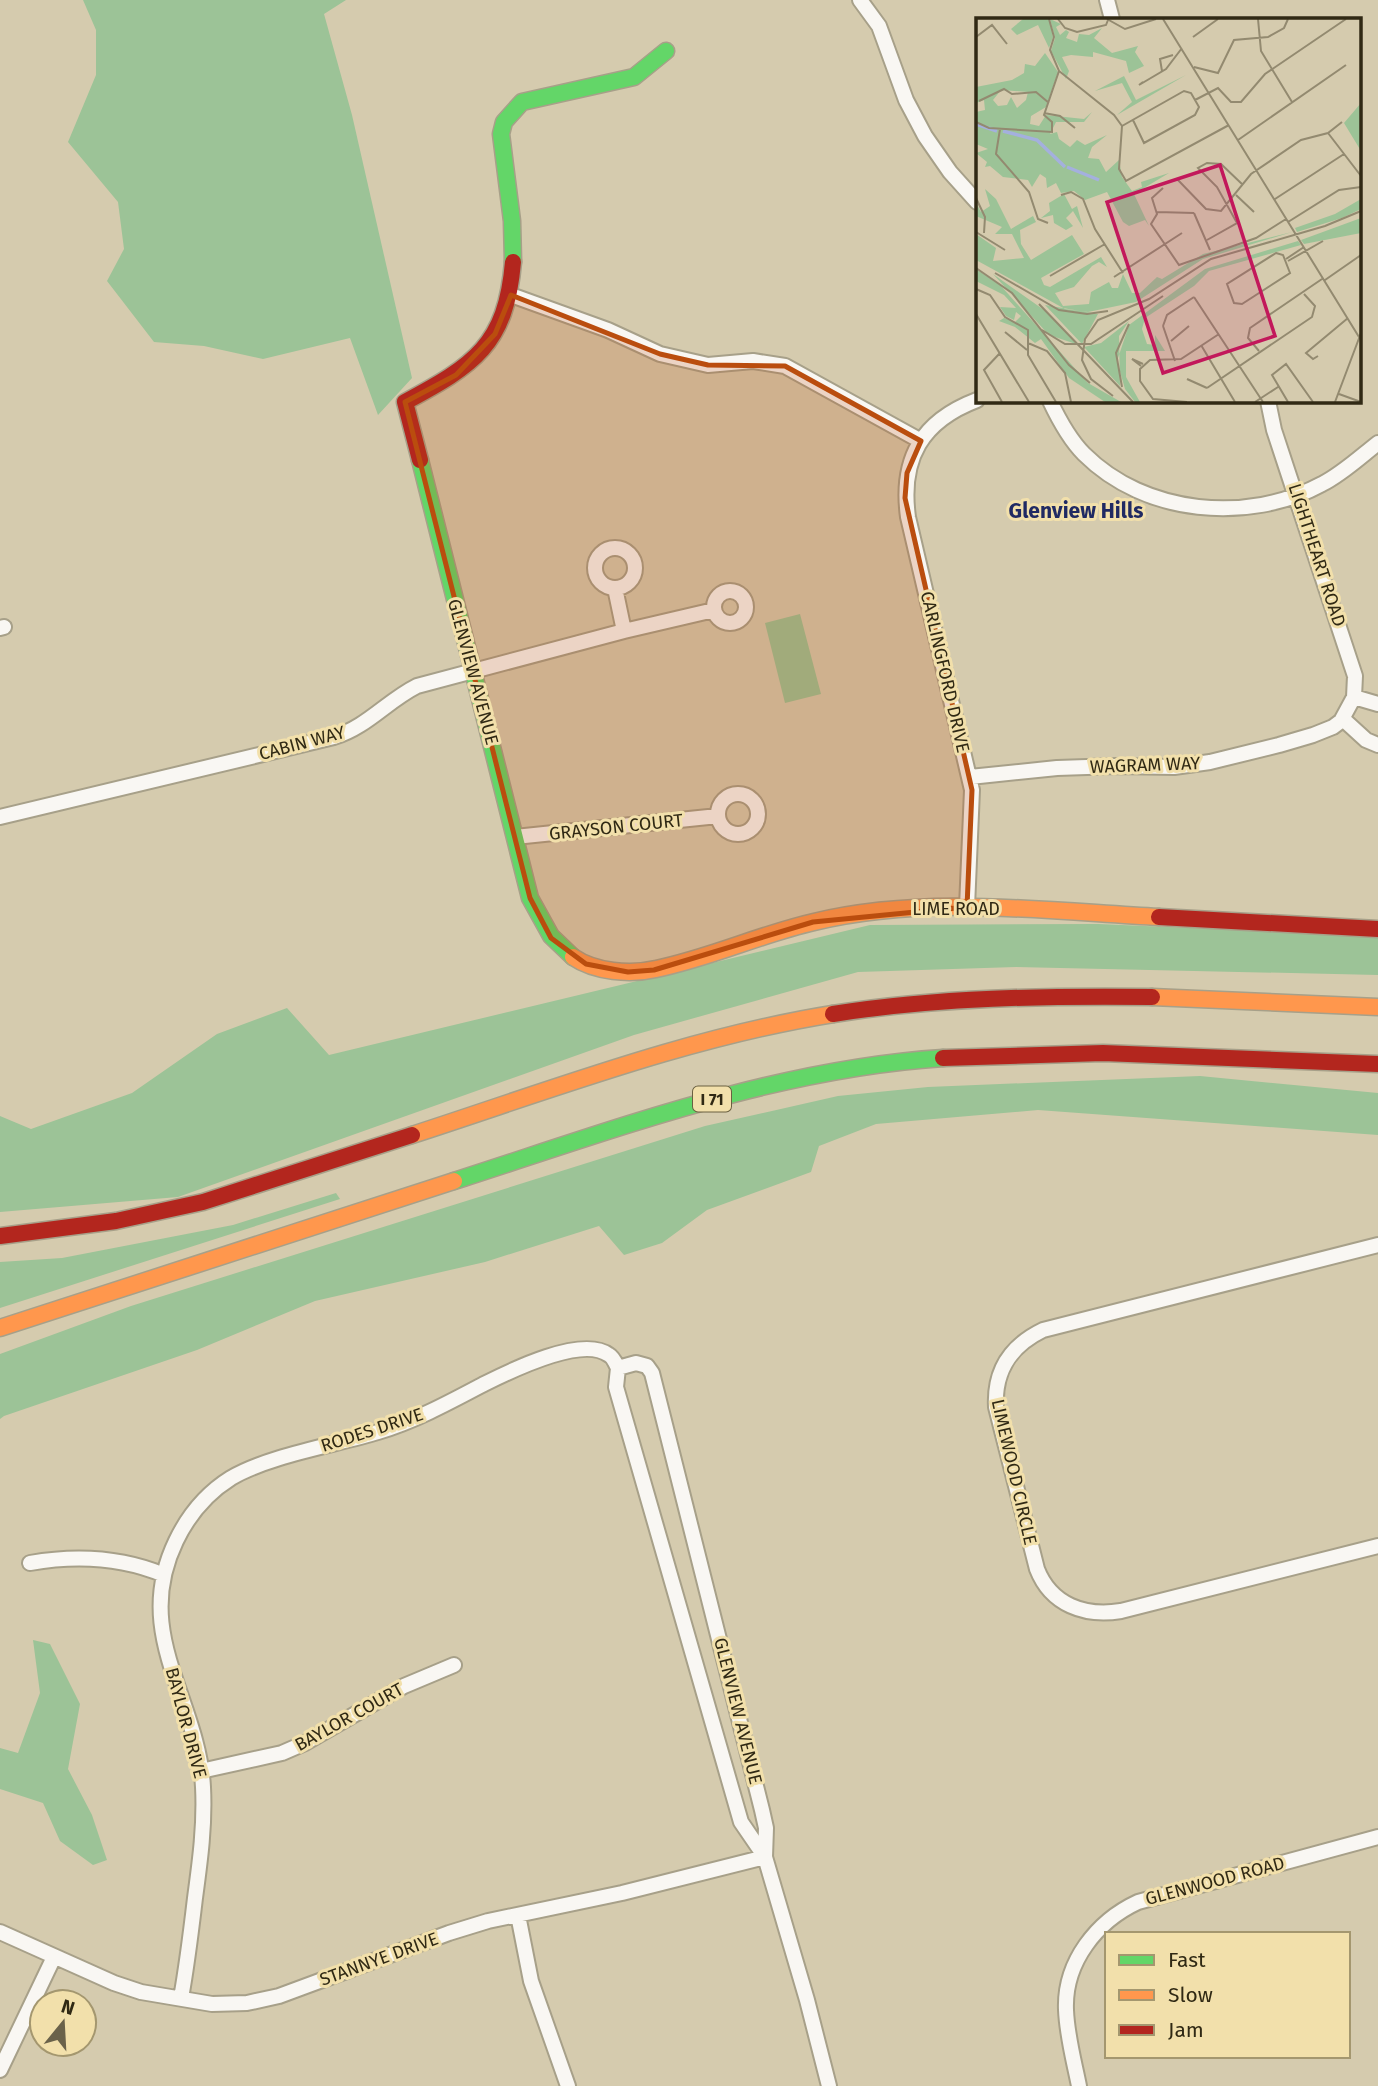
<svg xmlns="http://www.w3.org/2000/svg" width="1378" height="2086" font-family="'Fira Sans',sans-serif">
<rect width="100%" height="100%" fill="#d5cbae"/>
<path fill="#9cc397" d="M 83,0 L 346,0 L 324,14 L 352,115 L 412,378 L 378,415 L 350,338 L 263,359 L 204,346 L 154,342 L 107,281 L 124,249 L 118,202 L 68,142 L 96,75 L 96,30 Z
M 800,614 L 821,694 L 785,703 L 765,623 Z
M 1098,924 L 1378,936 L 1378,975 L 1016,967 L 858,972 L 634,1035 L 178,1197 L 0,1212 L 0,1116 L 31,1129 L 132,1093 L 217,1034 L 287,1008 L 329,1055 L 870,925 Z
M 1200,1076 L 1378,1093 L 1378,1135 L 1038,1110 L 876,1124 L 819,1146 L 811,1172 L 707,1210 L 662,1243 L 624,1255 L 599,1226 L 485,1262 L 315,1301 L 197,1350 L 4,1416 L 0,1419 L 0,1354 L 131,1306 L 705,1126 L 838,1096 L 928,1087 Z
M 336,1193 L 340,1199 L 0,1308 L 0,1262 L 62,1258 L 233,1225 Z
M 33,1640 L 50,1644 L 80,1704 L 68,1769 L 92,1815 L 107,1860 L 93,1865 L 60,1841 L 43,1803 L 0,1789 L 0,1748 L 18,1753 L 40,1693 Z"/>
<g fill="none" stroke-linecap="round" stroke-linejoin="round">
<defs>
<path id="street" d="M 860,0 L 879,26 L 906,100 L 925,136 L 950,172 L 977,202
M 1107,0 L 1112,19
M 511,295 L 608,330 L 660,354 L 708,365 L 753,361 L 785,366 L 921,441
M 1050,401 C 1059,420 1069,439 1084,454 C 1145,515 1248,524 1322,484 C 1342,474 1360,457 1378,443
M595 568a20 20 0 1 1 40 0a20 20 0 1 1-40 0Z
M 615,588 L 624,631
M714 607a16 16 0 1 1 32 0a16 16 0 1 1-32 0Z
M 0,628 L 4,627
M 1354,697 L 1378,704
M 1343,719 L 1366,740 L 1378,745
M 970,777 L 1057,768 L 1117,766 L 1174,767 L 1210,762 L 1279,745 L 1313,735 L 1333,727 L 1341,721 L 1354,697 L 1355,676 L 1274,430 L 1268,401
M718 814a20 20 0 1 1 40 0a20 20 0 1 1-40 0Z
M 0,817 L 334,737 C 367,727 387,701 417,686 L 624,631 L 714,610
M 515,837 L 718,816
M 967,907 L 972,790 L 908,517 C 900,458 922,421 977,400
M 1378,1245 L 1043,1330 C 1010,1346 994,1371 996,1407 L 1037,1569 C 1051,1605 1085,1617 1121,1611 L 1378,1546
M 618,1368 L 636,1363 L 647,1366 L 652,1373 L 762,1810 L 766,1828 L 765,1857 L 807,2000 L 829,2086
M 618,1368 L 616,1387 L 741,1822 L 765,1857
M 30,1563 C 76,1555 121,1557 164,1575
M 201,1771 L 282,1753 L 305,1743 L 404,1686 L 454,1665
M 518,1915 L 531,1981 L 568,2086
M 0,1932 L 114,1983 L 141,1992 L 212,2004 L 247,2003 L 279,1996 L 449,1933 L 488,1921 L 622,1893 L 765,1857
M 181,1998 C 187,1965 191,1932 195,1898 C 200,1861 205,1825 203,1787 C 198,1698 131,1634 176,1541 C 188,1516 207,1493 231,1478 C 268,1456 335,1445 378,1432 C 415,1421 450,1402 484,1384 C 510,1371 582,1335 609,1355 C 613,1357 616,1364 618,1368
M 0,2070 L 54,1957
M 1079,2086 C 1074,2061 1067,2036 1066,2010 C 1064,1962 1097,1921 1138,1902 L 1378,1837"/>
<path id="fast" d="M 513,262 L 512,221 L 501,134 L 504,122 L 522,102 L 634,77 L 666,51
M 420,460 L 530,898 L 551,936 L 573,957
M 454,1181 C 613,1130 774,1069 943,1058"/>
<path id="slow" d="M 573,957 C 595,972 630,975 656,969 C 710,958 761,934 814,922 C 926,895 1046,911 1159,917
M 1152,997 L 1378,1007
M 412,1135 C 551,1090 689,1037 833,1014
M 0,1328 L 454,1181"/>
<path id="jam" d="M 420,460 L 405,402 C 474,365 506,345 513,262
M 1159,917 L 1378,929
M 833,1014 C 939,997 1046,996 1152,997
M 943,1058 L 1103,1053 L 1378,1064
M 0,1236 L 116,1221 L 203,1202 L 412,1135"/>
</defs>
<use href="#street" stroke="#a7a089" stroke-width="18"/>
<use href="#fast" stroke="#a7a089" stroke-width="19"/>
<use href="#slow" stroke="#a7a089" stroke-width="19"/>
<use href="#jam" stroke="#a7a089" stroke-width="19"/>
<use href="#street" stroke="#f9f7f3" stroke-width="14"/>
<use href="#fast" stroke="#63d668" stroke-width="16"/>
<use href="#slow" stroke="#ff974d" stroke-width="16"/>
<use href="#jam" stroke="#b3261e" stroke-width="16"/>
</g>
<path fill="#ba4d0e" fill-opacity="0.2" stroke="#ba4d0e" stroke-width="5" stroke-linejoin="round" d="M 511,295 L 660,354 L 708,365 L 785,366 L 921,441 L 907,473 L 905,498 L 972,790 L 967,907 L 813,922 L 654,970 L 628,972 L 586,964 L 551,938 L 530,898 L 405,402 L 456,375 L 495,334 Z"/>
<g text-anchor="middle" stroke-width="6" stroke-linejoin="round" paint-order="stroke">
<rect fill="#f2e0ab" stroke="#6a6041" stroke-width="2" x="693" y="1086.5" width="38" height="25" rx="5"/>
<g font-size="16" font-weight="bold" fill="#302914">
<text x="712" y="1105">I 71</text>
</g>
<g font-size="18" fill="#302914" stroke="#f2e0ab">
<text transform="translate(1317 555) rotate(72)" y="6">LIGHTHEART ROAD</text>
<text transform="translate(473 672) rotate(75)" y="6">GLENVIEW AVENUE</text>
<text transform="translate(945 672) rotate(77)" y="6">CARLINGFORD DRIVE</text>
<text transform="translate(302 743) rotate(-15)" y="6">CABIN WAY</text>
<text transform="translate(1145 765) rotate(-2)" y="6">WAGRAM WAY</text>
<text transform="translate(616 827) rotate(-6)" y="6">GRAYSON COURT</text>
<text x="956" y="915">LIME ROAD</text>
<text transform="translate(372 1430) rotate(-18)" y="6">RODES DRIVE</text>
<text transform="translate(1014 1472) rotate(77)" y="6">LIMEWOOD CIRCLE</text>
<text transform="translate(738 1711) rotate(76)" y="6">GLENVIEW AVENUE</text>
<text transform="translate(349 1717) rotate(-29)" y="6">BAYLOR COURT</text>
<text transform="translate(186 1723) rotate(75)" y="6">BAYLOR DRIVE</text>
<text transform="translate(1215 1881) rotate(-15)" y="6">GLENWOOD ROAD</text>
<text transform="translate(379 1959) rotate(-20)" y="6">STANNYE DRIVE</text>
</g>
<g font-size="21" font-weight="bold" fill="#202a63" stroke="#f2e0ab">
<text x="1076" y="518">Glenview Hills</text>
</g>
</g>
<g transform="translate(976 18)">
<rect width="385" height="385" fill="#d5cbae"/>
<path d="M 47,1 L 73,1 L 77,19 L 73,30 L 62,7 L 41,17 L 35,11 ZM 74,1 L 85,6 L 80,9 L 84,17 L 90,12 L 93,14 L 90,20 L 101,24 L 103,16 L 113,17 L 126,10 L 118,20 L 136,35 L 162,28 L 159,34 L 168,48 L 153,55 L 150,43 L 117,34 L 117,39 L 95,37 L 86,39 L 93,53 L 90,61 L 75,33 L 79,20 ZM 69,35 L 82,54 L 70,89 L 55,98 L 54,106 L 63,108 L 70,97 L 108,101 L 116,94 L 108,104 L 80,104 L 74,116 L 81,114 L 83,121 L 94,129 L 101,122 L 109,127 L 131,117 L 116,129 L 112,140 L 123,141 L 130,154 L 143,142 L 146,159 L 156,173 L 166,169 L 165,164 L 193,155 L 158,176 L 173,208 L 169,202 L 153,208 L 147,204 L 131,174 L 109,182 L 98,173 L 85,175 L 80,165 L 71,170 L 70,160 L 64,156 L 56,169 L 52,162 L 27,159 L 14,148 L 9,149 L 11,144 L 0,135 L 12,131 L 0,126 L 0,94 L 9,92 L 8,82 L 0,85 L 0,69 L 36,62 L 48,55 L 49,46 L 59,48 ZM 25,72 L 52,74 L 50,82 L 41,90 L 35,79 L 31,87 L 22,88 L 17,82 ZM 210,57 L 141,97 L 156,84 L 146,65 L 119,73 L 148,58 L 160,82 ZM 385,85 L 385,133 L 368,105 ZM 9,171 L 20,181 L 35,211 L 57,198 L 60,204 L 44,212 L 45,226 L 55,242 L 96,217 L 108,236 L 65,260 L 68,267 L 74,269 L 125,239 L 131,249 L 123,244 L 116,248 L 98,269 L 79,275 L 87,288 L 113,286 L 115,274 L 133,264 L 136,270 L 142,270 L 147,256 L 156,275 L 164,275 L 181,259 L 186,261 L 227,236 L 316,214 L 227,241 L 160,284 L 112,294 L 89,291 L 0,242 L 0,216 L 20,230 L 17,243 L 48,240 L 36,216 L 19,216 L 26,209 L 0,198 L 0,185 L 5,194 L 14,188 ZM 88,176 L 96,191 L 101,188 L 107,210 L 97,193 L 90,200 L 97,208 L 90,212 L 78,205 L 77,197 L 65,200 L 74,193 L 73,185 ZM 385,181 L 385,191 L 366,200 L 321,214 L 319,210 L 359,196 ZM 385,200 L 385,215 L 328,226 L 325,222 ZM 322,223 L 325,227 L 233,253 L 218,268 L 169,300 L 166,311 L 171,326 L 179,327 L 179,317 L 189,333 L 150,333 L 150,359 L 164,384 L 159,384 L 149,371 L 141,343 L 153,307 L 229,251 ZM 0,251 L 25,268 L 112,365 L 145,384 L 129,384 L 93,360 L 65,321 L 59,325 L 39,309 L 23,303 L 28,300 L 39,304 L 45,298 L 40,294 L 38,302 L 30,298 L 24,289 L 40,290 L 28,277 L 0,263 ZM 17,256 L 68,292 L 103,327 L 73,317 ZM 69,287 L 122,296 L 106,326 ZM 153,303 L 143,318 L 144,368 L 108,329 L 125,325 Z" fill="#9cc397" fill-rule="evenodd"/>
<path fill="none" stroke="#a4b0de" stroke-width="3.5" d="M 0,106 L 21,113M 27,113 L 61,122 L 89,149M 91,149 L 123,162"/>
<path fill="none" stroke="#938a70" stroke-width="2" d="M 73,1 L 78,19 L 74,32 L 83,53 L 138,97 L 146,108 L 143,151 L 150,163 L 253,107M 82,1 L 89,10 L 101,14 L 130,7 L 132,2M 131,1 L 149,11 L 180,1M 187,1 L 383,319M 282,1 L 285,33 L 316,84M 0,19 L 16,7 L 31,26M 217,19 L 242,1M 218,49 L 242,55 L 258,22 L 292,19 L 308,10 L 312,1M 186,53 L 184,41 L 197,37M 167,64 L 163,67 L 190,51 L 206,30M 219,82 L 242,70 L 255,84 L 265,84 L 289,56 L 370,1M 3,83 L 28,71 L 36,76 L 60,74 L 73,85M 68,95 L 84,98 L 99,110M 0,104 L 13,110 L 76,114 L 76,104 L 68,97 L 83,53M 146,108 L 208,73 L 215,75 L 223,89 L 219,97 L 168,125 L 157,102M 24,111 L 20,136 L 53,174 L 62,201 L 72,205M 352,115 L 385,158M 262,122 L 370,47M 201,161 L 230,191 L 245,193 L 275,156 L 325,122 L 352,115 L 366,104M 187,170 L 176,180 L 181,196 L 175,206 L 203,247 L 280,220 L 310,201M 85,177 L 95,174 L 107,181 L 119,211 L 147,255M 260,177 L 278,194M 0,180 L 9,199 L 8,215M 299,181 L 368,136M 181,194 L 218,195M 218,195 L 234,232M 312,204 L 363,172 L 385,169M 0,214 L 29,232M 231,222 L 261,205 L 241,169 L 222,150 L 231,145 L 245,146 L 267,167M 300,235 L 307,237 L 314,255 L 266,286 L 258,285 L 251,266 ZM 310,241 L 328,229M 312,243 L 347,223M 0,250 L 36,275 L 93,347 L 114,365M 19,255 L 83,292 L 111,296 L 132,293M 74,258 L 129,226M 138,259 L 206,215M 349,262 L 385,237M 0,271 L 14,277 L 29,299 L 52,312 L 52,337 L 80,384M 218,279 L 287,384M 63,286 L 157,384M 0,296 L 53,384M 187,308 L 191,297 L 218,279M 187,308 L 199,343M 66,312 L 89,326 L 115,326 L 187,278M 29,314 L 51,332M 195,323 L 213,308M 52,325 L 71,333 L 89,355 L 95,384M 225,327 L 259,384M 283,333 L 272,320 L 274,310 L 346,261M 24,335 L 8,352 L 26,384M 342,338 L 337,341 L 330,335 L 372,300M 165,348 L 156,341 L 167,346M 211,361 L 231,370M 146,369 L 140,335 L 153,306M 231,370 L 336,299 L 339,288 L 328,276M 363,376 L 385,384M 137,378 L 115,361 L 106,342 L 109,321 L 122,302 L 173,281 L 235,241 L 349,208 L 385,193M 211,384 L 177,381 L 164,363 L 164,351 L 174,342 L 205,341 L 243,316M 279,384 L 302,369M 312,384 L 296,357 L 310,346 L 337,384M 359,384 L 385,315"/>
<path fill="#c2185b" fill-opacity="0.15" stroke="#c2185b" stroke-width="3.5" d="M 244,147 L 299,318 L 187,355 L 131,184 Z"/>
<rect width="385" height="385" fill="none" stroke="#302914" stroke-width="3.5"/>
</g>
<rect x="1105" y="1932" width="245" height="126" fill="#f2e0ab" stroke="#a4976f" stroke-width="2"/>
<rect x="1119" y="1955" width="35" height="10" fill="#63d668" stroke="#a4976f" stroke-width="2"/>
<text x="1168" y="1967" font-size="21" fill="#302914">Fast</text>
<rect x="1119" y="1990" width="35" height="10" fill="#ff974d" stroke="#a4976f" stroke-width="2"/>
<text x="1168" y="2002" font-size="21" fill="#302914">Slow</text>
<rect x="1119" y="2025" width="35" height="10" fill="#b3261e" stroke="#a4976f" stroke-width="2"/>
<text x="1168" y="2037" font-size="21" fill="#302914">Jam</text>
<g transform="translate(63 2023) rotate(18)"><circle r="33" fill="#f2e0ab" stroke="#a4976f" stroke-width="2"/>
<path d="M0-5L12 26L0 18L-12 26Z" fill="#6a624a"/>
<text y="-10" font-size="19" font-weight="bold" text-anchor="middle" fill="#302914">N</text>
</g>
</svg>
